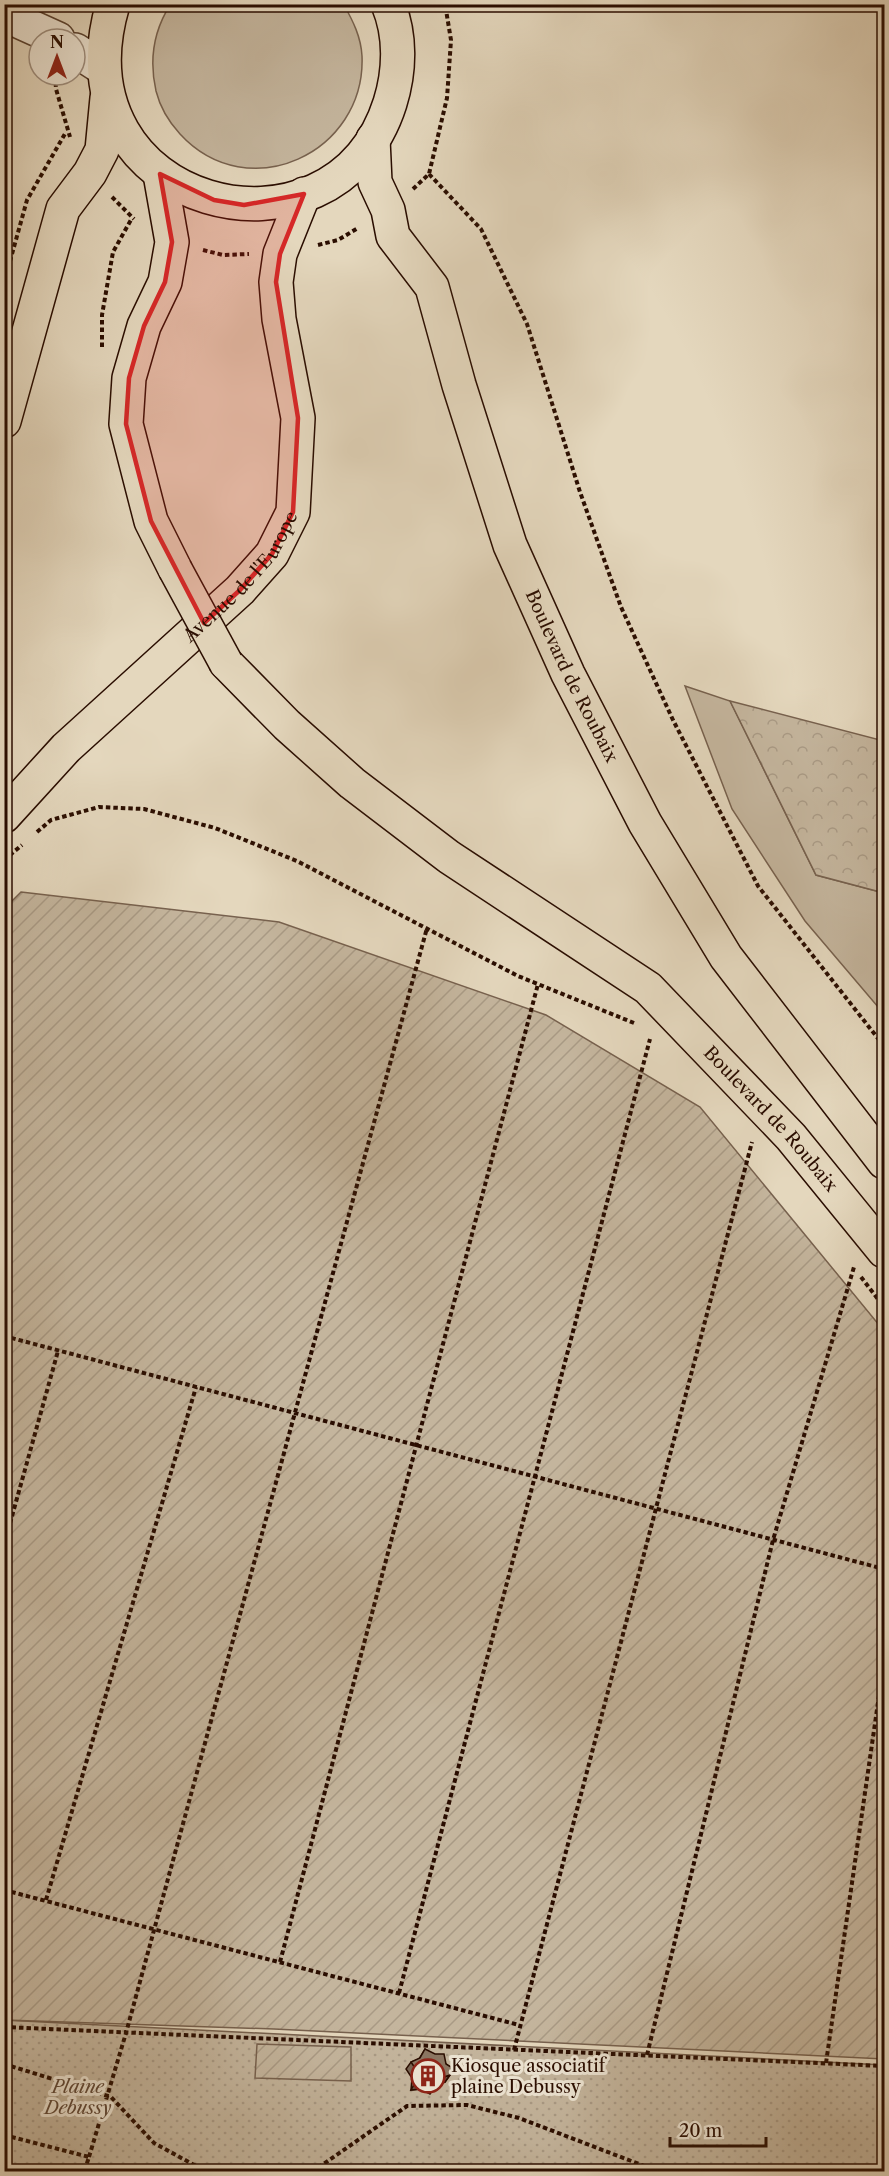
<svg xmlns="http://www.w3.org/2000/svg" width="889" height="2176" font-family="'Libre Caslon Text',serif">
<defs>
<pattern id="forest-crowns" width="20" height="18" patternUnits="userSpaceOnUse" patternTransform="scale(1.5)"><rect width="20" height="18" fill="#c4b59d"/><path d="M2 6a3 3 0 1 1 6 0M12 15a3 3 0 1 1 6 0" fill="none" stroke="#a99a85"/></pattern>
<pattern id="park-dots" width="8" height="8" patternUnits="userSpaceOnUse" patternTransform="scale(1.5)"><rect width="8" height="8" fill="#c4b59d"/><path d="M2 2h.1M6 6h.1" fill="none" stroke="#a99a85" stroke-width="1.8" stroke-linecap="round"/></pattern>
<pattern id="garden-furrows" width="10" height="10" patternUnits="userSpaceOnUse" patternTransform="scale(1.5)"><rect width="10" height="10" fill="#c4b59d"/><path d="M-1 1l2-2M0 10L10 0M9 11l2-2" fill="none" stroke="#a99a85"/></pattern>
</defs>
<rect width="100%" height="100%" fill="#e4d7bd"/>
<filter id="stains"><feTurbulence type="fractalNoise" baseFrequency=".00333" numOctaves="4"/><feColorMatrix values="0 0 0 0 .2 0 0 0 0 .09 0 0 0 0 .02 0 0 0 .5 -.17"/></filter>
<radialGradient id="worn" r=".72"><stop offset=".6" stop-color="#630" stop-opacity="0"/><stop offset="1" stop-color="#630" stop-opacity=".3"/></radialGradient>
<path fill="#c4b59d" stroke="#77614e" stroke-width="1.5" d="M 170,5 L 344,5 C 353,21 361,37 362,56 C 366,153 248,208 180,134 C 169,122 160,107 156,91 C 149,60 153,32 170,5 Z
M 685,686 L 730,701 L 816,875 L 884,893 L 884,1014 L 805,921 L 732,809 Z"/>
<path fill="url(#forest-crowns)" stroke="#77614e" stroke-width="1.5" d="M 730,701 L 884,741 L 884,893 L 816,875 Z"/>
<path fill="url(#park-dots)" stroke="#77614e" stroke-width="1.5" d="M 4,2020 L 884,2065 L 884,2171 L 5,2171 Z"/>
<path fill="url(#garden-furrows)" stroke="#77614e" stroke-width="1.5" d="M 21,892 L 279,922 L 546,1015 L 700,1107 L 884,1331 L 884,2059 L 274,2029 L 5,2020 L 4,909 Z
M 257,2044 L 351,2047 L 351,2081 L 255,2078 Z"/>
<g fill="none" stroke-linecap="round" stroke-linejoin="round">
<defs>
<path id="minor" d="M 4,19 L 16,20 L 58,39
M 75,50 L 103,68"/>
<g id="major">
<path d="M 113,4 C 52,209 334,280 390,103 C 400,71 401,35 388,4"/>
<path id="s1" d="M 373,139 L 375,182 L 388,210 L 393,236 L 432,287 L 459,385 L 510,545 L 568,674 L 645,823 L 726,957 L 884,1162"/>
<path d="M 160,174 L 172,242 L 165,282 L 144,326 L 129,378 L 126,424 L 151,521 L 175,569"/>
<path d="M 4,421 L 63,209 L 90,173 L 102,150 L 107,98"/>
<path id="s2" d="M 226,663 L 287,725 L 352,783 L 449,857 L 648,988 L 791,1137 L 884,1251"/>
<path id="s3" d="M 4,816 L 66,748 L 240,590 L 272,554 L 293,512 L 298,418 L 279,319 L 276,282 L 280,254 L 304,194"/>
</g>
</defs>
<use href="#minor" stroke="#58402f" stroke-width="36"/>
<use href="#major" stroke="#2a0d00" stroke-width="36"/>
<path stroke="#2a0d00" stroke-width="4" stroke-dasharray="4.5 3" stroke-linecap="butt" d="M 55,75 L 56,89 L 70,137
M 429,174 L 481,229 L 527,324 L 580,492 L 621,607 L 673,720 L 758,886 L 884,1046
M 413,189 L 429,174 L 447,98 L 451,40 L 445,4
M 112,197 L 134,219
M 318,245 L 338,240 L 358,228
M 203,250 L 223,255 L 249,254
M 4,283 L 27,200 L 66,132
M 102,347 L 102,315 L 113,252 L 132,218
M 37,832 L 51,820 L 99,807 L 144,809 L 215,828 L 297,861 L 518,976 L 634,1023
M 4,860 L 22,845
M 861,1277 L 884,1307
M 4,1336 L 884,1569
M 4,1545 L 58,1351
M 4,1890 L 519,2025
M 46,1900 L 196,1387
M 280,1962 L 538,984
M 399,1993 L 650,1039
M 4,2027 L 884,2066
M 514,2050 L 752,1142
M 647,2055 L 773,1540 L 854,1267
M 826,2063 L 884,1661
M 4,2064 L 111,2097 L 154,2143 L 207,2172
M 4,2135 L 89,2157 L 84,2172
M 89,2157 L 126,2033 L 427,928
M 312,2172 L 407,2106 L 467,2105 L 519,2118 L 660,2172"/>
<use href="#minor" stroke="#ede5d4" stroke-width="33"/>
<use href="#major" stroke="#e4d7bd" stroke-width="33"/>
<defs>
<path id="major-bridge" d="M 175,569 L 226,663"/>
</defs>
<use href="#major-bridge" stroke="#2a0d00" stroke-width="36" stroke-linecap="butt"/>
<use href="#major-bridge" stroke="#e4d7bd" stroke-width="33"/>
</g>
<path fill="#786554" stroke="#2a0d00" stroke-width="1.5" d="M 425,2049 L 446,2064 L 450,2075 L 445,2082 L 436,2085 L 430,2094 L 421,2089 L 411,2090 L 412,2078 L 406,2069 L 411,2062 L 419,2059 Z"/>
<path fill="#615345" stroke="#2a0d00" stroke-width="1.5" d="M 450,2075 L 445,2082 L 436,2085 L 441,2078 Z
M 426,2082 L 421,2089 L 411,2090 L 415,2083 Z"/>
<path fill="#8b7662" stroke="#2a0d00" stroke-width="1.5" d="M 425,2049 L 435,2054 L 444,2054 L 446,2064 L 451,2067 L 450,2075 L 441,2078 L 434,2088 L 426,2082 L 415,2083 L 417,2071 L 411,2062 L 420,2058 Z"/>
<path fill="#d62828" fill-opacity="0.2" stroke="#d62828" stroke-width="4.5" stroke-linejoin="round" d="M 160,174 L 214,200 L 244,205 L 304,194 L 280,254 L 276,282 L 298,418 L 293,512 L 272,554 L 240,590 L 204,623 L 151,521 L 126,424 L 129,378 L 144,326 L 165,282 L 172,242 Z"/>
<defs>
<symbol id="building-ring" viewBox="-11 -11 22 22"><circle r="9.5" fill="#ede5d4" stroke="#8f2418" stroke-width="1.5"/><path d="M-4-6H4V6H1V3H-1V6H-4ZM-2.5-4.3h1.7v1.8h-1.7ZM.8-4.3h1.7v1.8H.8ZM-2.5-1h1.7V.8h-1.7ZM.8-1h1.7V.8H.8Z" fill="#8f2418"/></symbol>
</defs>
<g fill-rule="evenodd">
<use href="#building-ring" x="409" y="2057" width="38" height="38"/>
</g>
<g text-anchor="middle" stroke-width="6" stroke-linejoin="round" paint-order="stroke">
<g font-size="18" fill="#2a0d00" stroke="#ede5d4">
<text dy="6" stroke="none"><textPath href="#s3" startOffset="338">Avenue de l'Europe</textPath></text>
<text dy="6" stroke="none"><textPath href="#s1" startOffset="579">Boulevard de Roubaix</textPath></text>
<text dy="6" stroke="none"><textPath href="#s2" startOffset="714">Boulevard de Roubaix</textPath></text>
</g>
<g font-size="18" fill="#2a0d00" stroke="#ede5d4" text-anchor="start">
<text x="451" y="2072">Kiosque associatif<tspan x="451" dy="21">plaine Debussy</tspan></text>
</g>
<g font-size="18" font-style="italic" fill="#604837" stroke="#ede5d4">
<text x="78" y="2093">Plaine<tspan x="78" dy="21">Debussy</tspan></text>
</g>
</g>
<rect width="889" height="2176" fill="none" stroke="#e4d7bd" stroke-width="24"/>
<rect x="6" y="6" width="877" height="2164" fill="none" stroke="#2a0d00" stroke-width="3"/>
<rect x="12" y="12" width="865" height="2152" fill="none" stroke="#2a0d00" stroke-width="1.5"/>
<g transform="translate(57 57)"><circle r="28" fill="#ede5d4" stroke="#9f8f7f" stroke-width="1.5"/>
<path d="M0-4.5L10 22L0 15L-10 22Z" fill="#8f2418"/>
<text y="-9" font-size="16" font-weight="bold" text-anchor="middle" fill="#2a0d00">N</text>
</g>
<path d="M670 2137v9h96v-9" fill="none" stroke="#2a0d00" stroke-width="3"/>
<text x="679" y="2137" font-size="18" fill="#2a0d00" stroke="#ede5d4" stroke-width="4.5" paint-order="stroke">20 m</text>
<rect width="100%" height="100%" filter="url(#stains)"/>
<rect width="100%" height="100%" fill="url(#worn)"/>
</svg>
